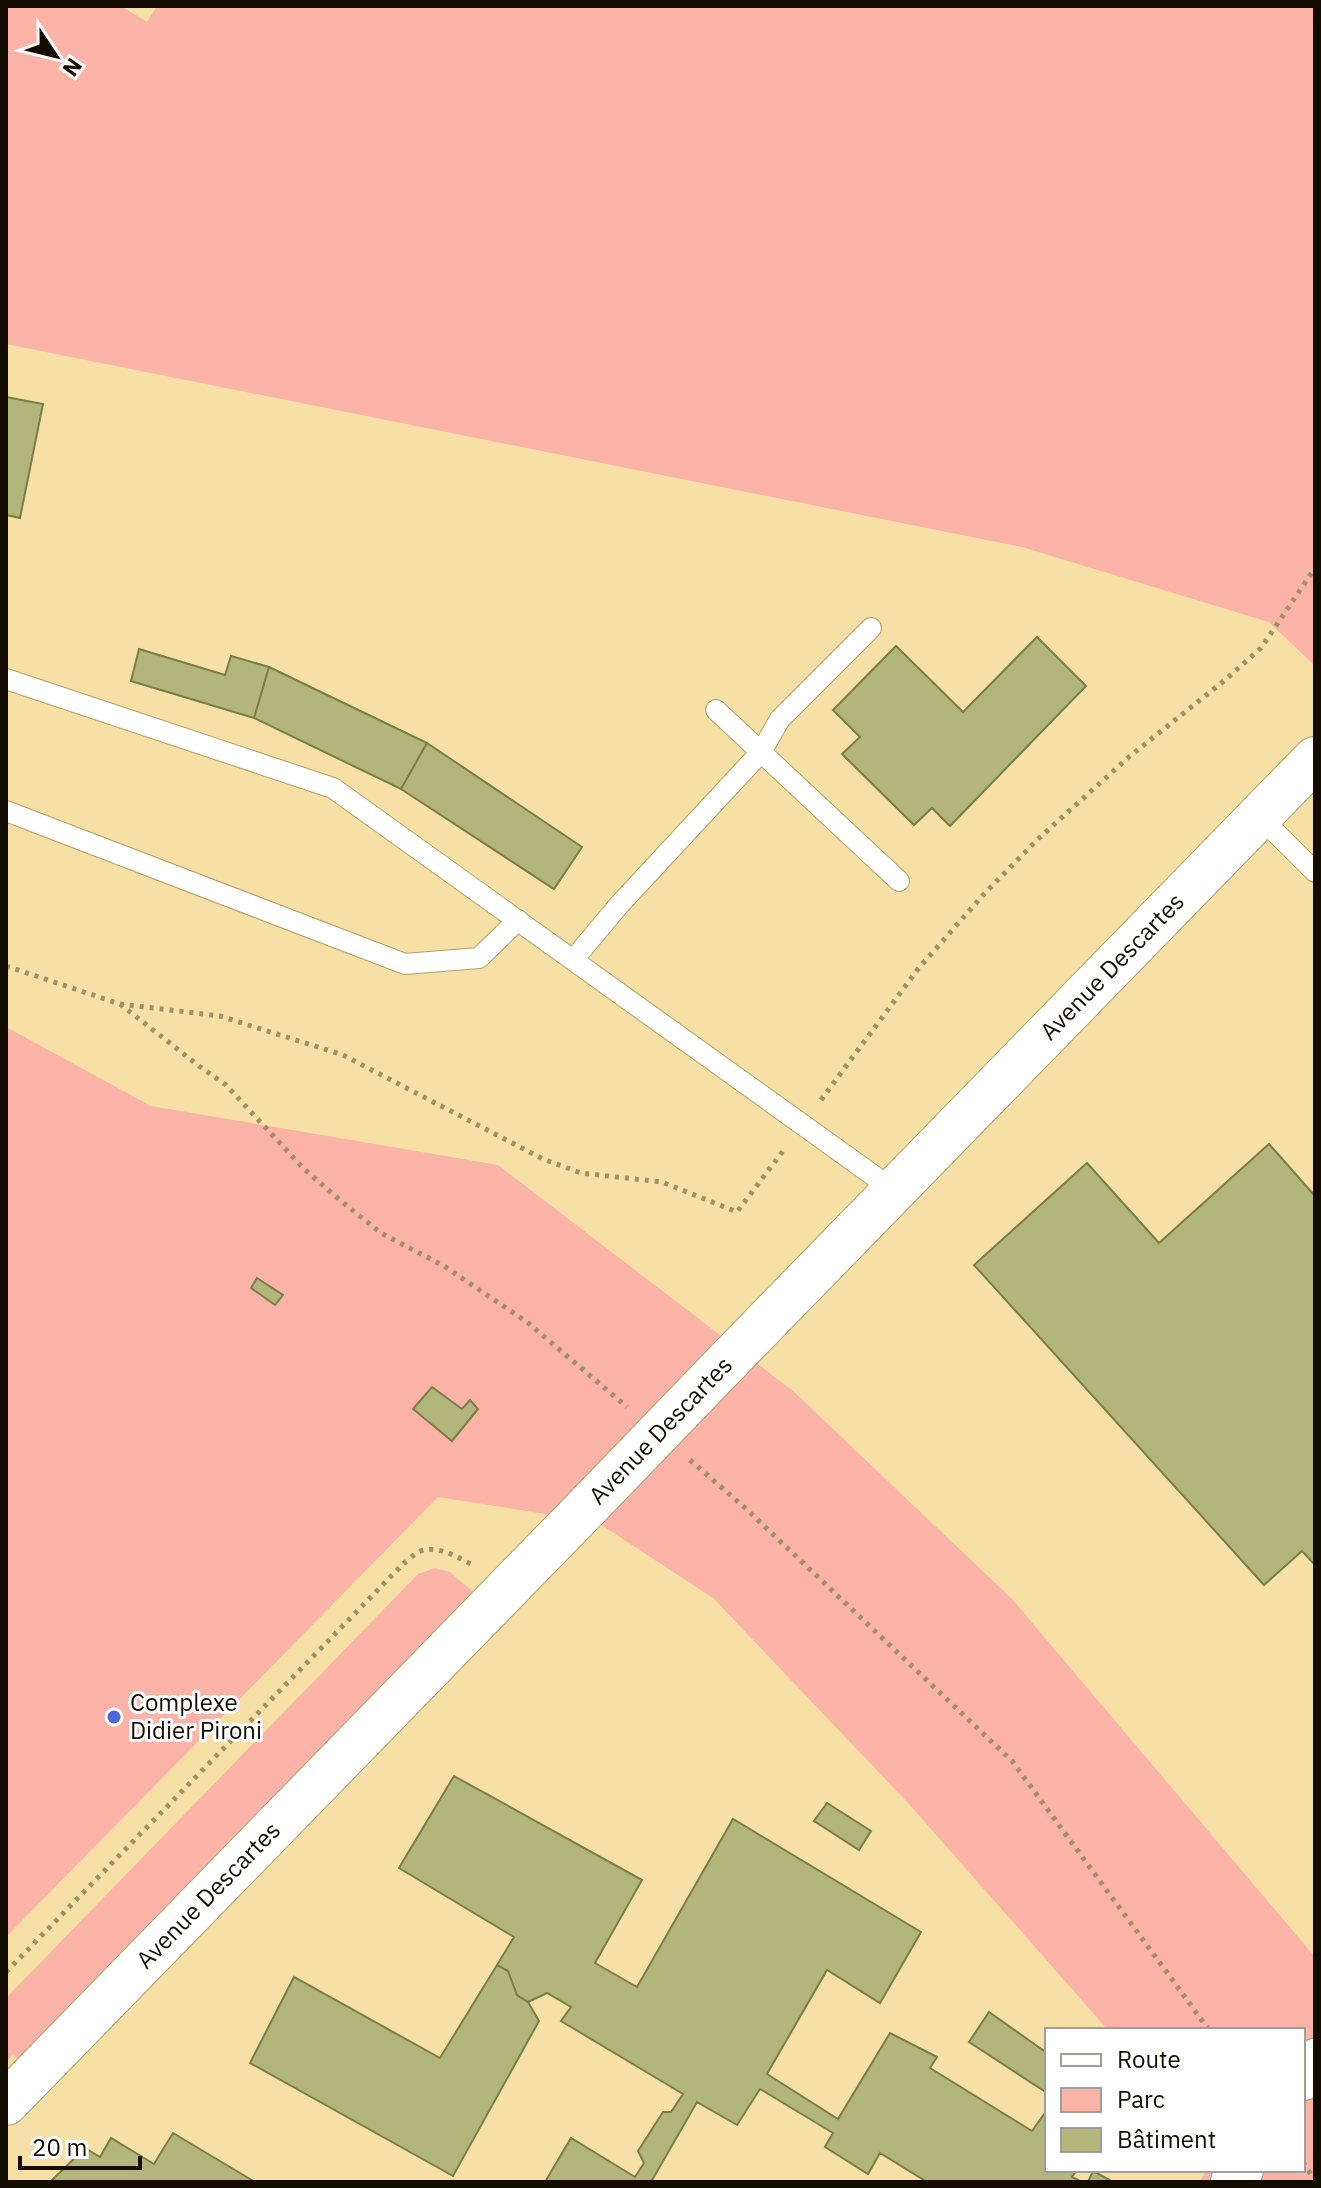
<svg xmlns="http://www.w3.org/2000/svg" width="1321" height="2188" font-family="'IBM Plex Sans',sans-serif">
<rect width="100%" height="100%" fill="#f6e0a5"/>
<path fill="#fab3a6" d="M 6,6 L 121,6 L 147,22 L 157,6 L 1315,6 L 1315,666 L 1269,622 L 1022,547 L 6,344 Z
M 6,1027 L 151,1106 L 498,1165 L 793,1391 L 1012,1599 L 1315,1957 L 1315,2182 L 1199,2182 L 1207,2170 L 1303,2170 L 1303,2030 L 1108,2030 L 908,1803 L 713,1598 L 597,1522 L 438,1497 L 6,1937 Z
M 435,1568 L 450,1572 L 473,1592 L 20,2061 L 13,2055 L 6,2062 L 6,1998 L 418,1574 Z"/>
<path fill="#b3b67b" stroke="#7b7e44" stroke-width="2" d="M 6,397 L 43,404 L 20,518 L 6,515 Z
M 1037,637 L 1086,686 L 950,826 L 932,808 L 914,825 L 842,754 L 860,737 L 833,710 L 896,646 L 963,712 Z
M 139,649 L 225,675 L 231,656 L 269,667 L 254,718 L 131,681 Z
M 269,667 L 427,743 L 401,789 L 254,718 Z
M 427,743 L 582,847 L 554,889 L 401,789 Z
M 1269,1144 L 1315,1196 L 1315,1565 L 1302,1551 L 1264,1585 L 974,1265 L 1087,1163 L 1159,1243 Z
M 257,1278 L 283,1295 L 275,1305 L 251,1288 Z
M 432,1387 L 462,1409 L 470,1400 L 478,1409 L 452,1441 L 413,1409 Z
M 454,1776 L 642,1880 L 595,1963 L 637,1987 L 733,1819 L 921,1932 L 880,2003 L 827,1970 L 767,2074 L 838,2119 L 890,2033 L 937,2057 L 930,2068 L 1032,2131 L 1047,2110 L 1047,2170 L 1077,2170 L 1072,2177 L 1082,2182 L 927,2182 L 880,2153 L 868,2174 L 825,2147 L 833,2133 L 760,2089 L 737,2125 L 697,2102 L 651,2182 L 545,2182 L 571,2138 L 635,2177 L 644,2163 L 638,2151 L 663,2112 L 671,2112 L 683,2094 L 561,2021 L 571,2007 L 547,1993 L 528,2002 L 517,1995 L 508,1971 L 497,1965 L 514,1937 L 399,1868 Z
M 827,1803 L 871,1831 L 859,1850 L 814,1821 Z
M 497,1965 L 508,1971 L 517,1995 L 528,2002 L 539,2021 L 453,2176 L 250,2063 L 294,1977 L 440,2058 Z
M 989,2012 L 1047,2053 L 1047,2093 L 969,2042 Z
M 173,2133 L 255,2182 L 50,2182 L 85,2148 L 100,2157 L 111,2138 L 154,2164 Z
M 1093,2171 L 1113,2182 L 1088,2182 Z"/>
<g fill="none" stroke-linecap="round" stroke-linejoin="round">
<defs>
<path id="service" d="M 6,679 L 333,788 L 895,1191
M 716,710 L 899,881
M 6,811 L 405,964 L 479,958 L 518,920
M 1260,817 L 1315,872
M 573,960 L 619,905 L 761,752 L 780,719 L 871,628"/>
<g id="secondary">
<path id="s1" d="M 727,1362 L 1315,759"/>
<path d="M 1303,2078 L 1315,2061"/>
<path id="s2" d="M 6,2103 L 590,1504"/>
<path d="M 1233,2182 L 1241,2170"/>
</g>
</defs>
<use href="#service" stroke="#b39f66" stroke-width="22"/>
<use href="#secondary" stroke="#b39f66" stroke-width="46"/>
<path stroke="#a09067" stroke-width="5" stroke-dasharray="4 6" stroke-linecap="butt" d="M 6,966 L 120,1004 L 220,1016 L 343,1055 L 543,1159 L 581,1173 L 662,1182 L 737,1212 L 786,1147
M 120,1004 L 199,1066 L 226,1085 L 304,1169 L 341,1201 L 381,1233 L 444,1266 L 527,1322 L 627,1407
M 821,1100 L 918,969 L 984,894 L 1038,839 L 1130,756 L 1225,680 L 1261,648 L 1315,568
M 690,1460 L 743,1506 L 1012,1761 L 1209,2030
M 6,1972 L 403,1564 C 407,1561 413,1555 418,1552 C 437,1544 457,1557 473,1565
M 1303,2162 L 1315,2181"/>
<use href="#service" stroke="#fff" stroke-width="20"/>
<use href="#secondary" stroke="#fff" stroke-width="44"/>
<defs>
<g id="secondary-bridge">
<path id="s3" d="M 590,1504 L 727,1362"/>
</g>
</defs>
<use href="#secondary-bridge" stroke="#b39f66" stroke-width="46" stroke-linecap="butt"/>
<use href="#secondary-bridge" stroke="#fff" stroke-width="44"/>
</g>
<circle fill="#4f67dc" stroke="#fff" stroke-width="3" cx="114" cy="1717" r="8"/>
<g text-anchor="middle" stroke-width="6" stroke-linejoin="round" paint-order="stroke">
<g font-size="24" fill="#130c00" stroke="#fff">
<text dy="8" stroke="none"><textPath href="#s1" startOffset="552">Avenue Descartes</textPath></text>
<text dy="8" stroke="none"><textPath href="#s3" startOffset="102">Avenue Descartes</textPath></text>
<text dy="8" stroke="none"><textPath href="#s2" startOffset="290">Avenue Descartes</textPath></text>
</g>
<g font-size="24" fill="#130c00" stroke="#fff" text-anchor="start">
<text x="130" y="1711">Complexe<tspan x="130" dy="28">Didier Pironi</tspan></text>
</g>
</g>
<rect width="1321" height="2188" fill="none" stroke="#130c00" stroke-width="16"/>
<rect x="1045" y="2028" width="260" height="144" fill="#ffffff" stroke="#a19e99" stroke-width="2"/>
<rect x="1061" y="2054" width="40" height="12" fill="#ffffff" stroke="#a19e99" stroke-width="2"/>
<text x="1117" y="2068" font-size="24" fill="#130c00">Route</text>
<rect x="1061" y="2088" width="40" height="24" fill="#fab3a6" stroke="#a19e99" stroke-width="2"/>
<text x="1117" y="2108" font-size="24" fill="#130c00">Parc</text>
<rect x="1061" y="2128" width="40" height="24" fill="#b3b67b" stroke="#a19e99" stroke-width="2"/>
<text x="1117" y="2148" font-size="24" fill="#130c00">Bâtiment</text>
<g transform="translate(56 56) rotate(125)" stroke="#ffffff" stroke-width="6" paint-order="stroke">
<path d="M0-6L14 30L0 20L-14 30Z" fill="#130c00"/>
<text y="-12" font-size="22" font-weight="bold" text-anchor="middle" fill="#130c00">N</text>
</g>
<path d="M20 2156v12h120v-12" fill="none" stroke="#130c00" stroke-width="4"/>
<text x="32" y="2156" font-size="24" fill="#130c00" stroke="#ffffff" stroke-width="6" paint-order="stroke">20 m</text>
</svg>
